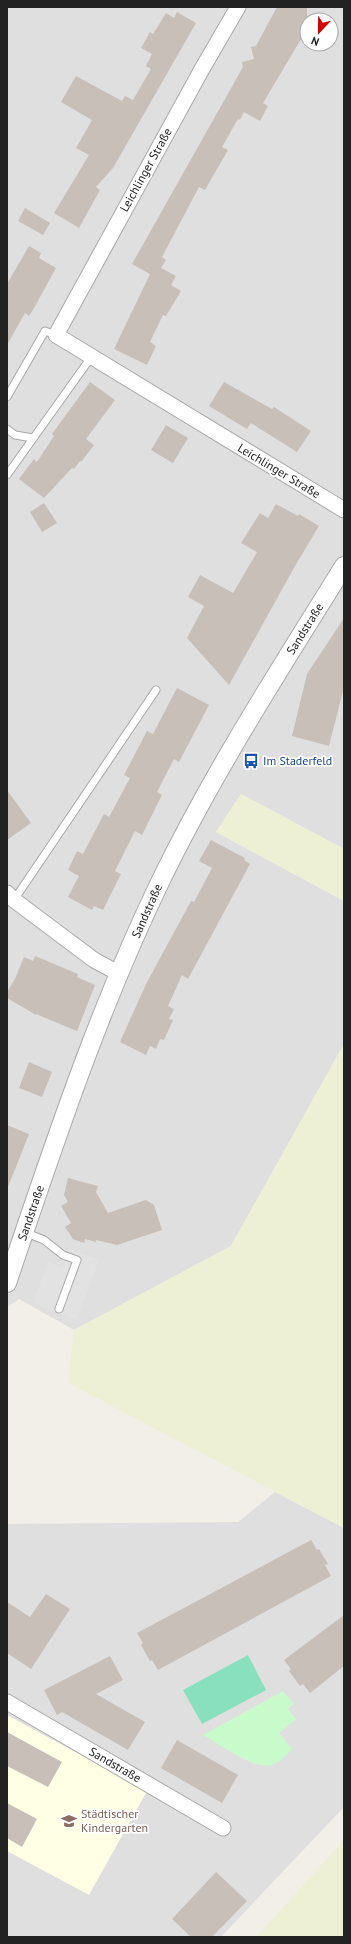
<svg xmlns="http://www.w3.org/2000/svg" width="351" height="1944" font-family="'PT Sans',sans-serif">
<rect width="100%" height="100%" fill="#f2efe9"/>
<path fill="#e0dfdf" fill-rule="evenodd" d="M 7,7 L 344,7 L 344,849 L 241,794 L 216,832 L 344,901 L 344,1044 L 231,1246 L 74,1330 L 19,1299 L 7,1307 ZM 307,20 L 331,20 L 331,44 L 307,44 Z
M 275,1492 L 344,1528 L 344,1807 L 221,1937 L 7,1937 L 7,1524 L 238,1522 Z"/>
<path fill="#ffffe5" d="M 7,1715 L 147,1791 L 89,1895 L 7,1851 Z"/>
<path fill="#eef0d5" d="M 241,794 L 344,849 L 344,901 L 216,832 Z
M 344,1044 L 344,1528 L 68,1383 L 74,1330 L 231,1246 Z
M 344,1840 L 344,1937 L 256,1937 Z"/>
<path fill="#c8facc" d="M 283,1691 L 294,1704 L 288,1709 L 296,1719 L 279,1733 L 292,1749 C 286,1756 280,1762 272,1765 C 253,1770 220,1744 203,1735 Z"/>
<path fill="#88e0be" d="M 248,1655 L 266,1690 L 202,1724 L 183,1690 Z"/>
<path fill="#e2e2e2" d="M 35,902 L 76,934 L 72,939 L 32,906 Z
M 69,1249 L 99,1260 L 77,1320 L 33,1303 L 48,1262 L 62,1267 Z"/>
<path fill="#c7bfb8" d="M 277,7 L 307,7 L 307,29 L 263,103 L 268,106 L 260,121 L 244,112 L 240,120 L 238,119 L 222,147 L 228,150 L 205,190 L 199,187 L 162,257 L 166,260 L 161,268 L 176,276 L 171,285 L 181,291 L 166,316 L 163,315 L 150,342 L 156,346 L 147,365 L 114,349 L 150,274 L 132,264 L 243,67 L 242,62 L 254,59 L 251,47 L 256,46 Z
M 177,12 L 196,23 L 113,168 L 96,187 L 100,190 L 79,228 L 54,213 L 89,155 L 76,148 L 92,120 L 61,102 L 76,76 L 122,101 L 125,96 L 133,100 L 151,69 L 146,66 L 152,54 L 141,48 L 150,32 L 153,34 L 166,13 L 174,18 Z
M 25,208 L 50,223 L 43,235 L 18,221 Z
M 29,246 L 41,253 L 39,258 L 56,268 L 34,308 L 29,316 L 25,313 L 7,345 L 7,284 Z
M 90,382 L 115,400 L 86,439 L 94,445 L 81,462 L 80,461 L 74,469 L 72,468 L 44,498 L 19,479 L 34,459 L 37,462 L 54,436 L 52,434 Z
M 224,382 L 272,409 L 274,407 L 311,431 L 297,452 L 251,423 L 247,429 L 209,406 Z
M 166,425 L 188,438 L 173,463 L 151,450 Z
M 44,503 L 57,523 L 42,532 L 30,512 Z
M 276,504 L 298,516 L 299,514 L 319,526 L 295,566 L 229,685 L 187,638 L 204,606 L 188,597 L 200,575 L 233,593 L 257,552 L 241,543 L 260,513 L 268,518 Z
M 344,618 L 344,687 L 329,746 L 292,736 L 307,674 Z
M 177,688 L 209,705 L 179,762 L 174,759 L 157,792 L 162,795 L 142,835 L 135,831 L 115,871 L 121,874 L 103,910 L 94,906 L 92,910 L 68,897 L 79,876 L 68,870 L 77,851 L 83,854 L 104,814 L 109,817 L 130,778 L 124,775 L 147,731 L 153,734 Z
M 7,790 L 31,823 L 7,840 Z
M 211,840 L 245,858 L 244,860 L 250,864 L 188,979 L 182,975 L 168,1006 L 174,1009 L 169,1019 L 173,1020 L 164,1040 L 160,1039 L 156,1049 L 150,1046 L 146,1055 L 120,1042 L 146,984 L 191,901 L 194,902 L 212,868 L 199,861 Z
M 35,956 L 78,974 L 77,977 L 95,985 L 77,1031 L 36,1014 L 36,1015 L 7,998 L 7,992 L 15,979 L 24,957 L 33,961 Z
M 29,1062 L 52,1072 L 42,1097 L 19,1088 Z
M 7,1125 L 29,1134 L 8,1187 L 7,1187 Z
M 68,1178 L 98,1186 L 96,1192 L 108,1213 L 146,1200 L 154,1205 L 162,1230 L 117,1245 L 96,1240 L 96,1242 L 85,1239 L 84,1243 L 73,1239 L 65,1227 L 71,1223 L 61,1206 L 68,1202 L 64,1195 Z
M 311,1540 L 317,1550 L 319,1549 L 328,1564 L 325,1565 L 331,1576 L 158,1670 L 152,1660 L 150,1661 L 141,1645 L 143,1643 L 137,1633 Z
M 46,1594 L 70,1609 L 31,1669 L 7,1653 L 7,1602 L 30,1617 Z
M 344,1615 L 344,1666 L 310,1693 L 303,1684 L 300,1686 L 289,1671 L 291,1669 L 284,1660 Z
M 110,1656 L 123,1680 L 96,1694 L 145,1722 L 128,1750 L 62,1712 L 57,1715 L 44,1690 Z
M 7,1732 L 62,1762 L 48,1787 L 7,1766 Z
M 177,1740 L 238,1775 L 222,1803 L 161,1768 Z
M 7,1803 L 37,1819 L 22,1847 L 7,1838 Z
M 216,1872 L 247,1901 L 212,1937 L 191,1937 L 172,1919 Z"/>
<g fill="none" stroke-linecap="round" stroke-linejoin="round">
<defs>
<path id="service" d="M 7,397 L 45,331 L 56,335
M 7,429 L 15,435 L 33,438
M 7,475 L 92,356
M 14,900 L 156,690
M 24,1232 L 44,1240 L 63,1255 L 77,1260 L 59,1309"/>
<path id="minor" d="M 238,7 L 202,69 L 56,335 L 344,510
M 7,893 L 14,900 L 94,960 L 120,974
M 7,1702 L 223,1828"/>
<path id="tertiary" d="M 7,1283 C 53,1147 98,1010 161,880 C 214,771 280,669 344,566"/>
</defs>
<use href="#service" stroke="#a9a9a9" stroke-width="9"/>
<use href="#minor" stroke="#a9a9a9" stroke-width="17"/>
<use href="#tertiary" stroke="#a9a9a9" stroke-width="20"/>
<use href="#service" stroke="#fff" stroke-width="7"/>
<use href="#minor" stroke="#fff" stroke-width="15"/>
<use href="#tertiary" stroke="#fff" stroke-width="18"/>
</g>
<defs>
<symbol id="bus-bare" viewBox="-9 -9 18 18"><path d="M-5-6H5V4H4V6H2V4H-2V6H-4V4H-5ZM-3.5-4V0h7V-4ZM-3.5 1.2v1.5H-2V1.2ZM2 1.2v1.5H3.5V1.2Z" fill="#1a4fb4" stroke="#fff" stroke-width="2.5" paint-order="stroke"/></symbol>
<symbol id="school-bare" viewBox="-9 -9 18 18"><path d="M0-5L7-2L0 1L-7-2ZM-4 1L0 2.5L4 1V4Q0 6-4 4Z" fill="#8d6e63" stroke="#fff" stroke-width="2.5" paint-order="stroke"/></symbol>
</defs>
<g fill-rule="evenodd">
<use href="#bus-bare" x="240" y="750" width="22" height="22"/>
<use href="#school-bare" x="58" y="1810" width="22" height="22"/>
</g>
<g text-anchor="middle" stroke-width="3.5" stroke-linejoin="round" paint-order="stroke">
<g font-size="12" fill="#222" stroke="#fff">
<text transform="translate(146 170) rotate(-61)" y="4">Leichlinger Straße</text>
<text transform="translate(279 471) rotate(31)" y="4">Leichlinger Straße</text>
<text transform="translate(305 629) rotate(-58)" y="4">Sandstraße</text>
<text transform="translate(147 911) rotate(-66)" y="4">Sandstraße</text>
<text transform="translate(31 1213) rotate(-71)" y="4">Sandstraße</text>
<text transform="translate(115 1765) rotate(30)" y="4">Sandstraße</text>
</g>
<g font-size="12" fill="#164399" stroke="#fff" text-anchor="start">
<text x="263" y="765">Im Staderfeld</text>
</g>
<g font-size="12" fill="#785e54" stroke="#fff" text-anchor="start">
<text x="81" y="1818">Städtischer<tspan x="81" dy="14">Kindergarten</tspan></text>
</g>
</g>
<rect width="351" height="1944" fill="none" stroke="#222222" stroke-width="16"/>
<g transform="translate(319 32) rotate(202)"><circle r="19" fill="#ffffff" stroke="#a7a7a7"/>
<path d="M0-3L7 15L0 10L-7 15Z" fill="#d40000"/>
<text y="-6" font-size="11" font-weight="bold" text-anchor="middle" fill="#222222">N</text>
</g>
</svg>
